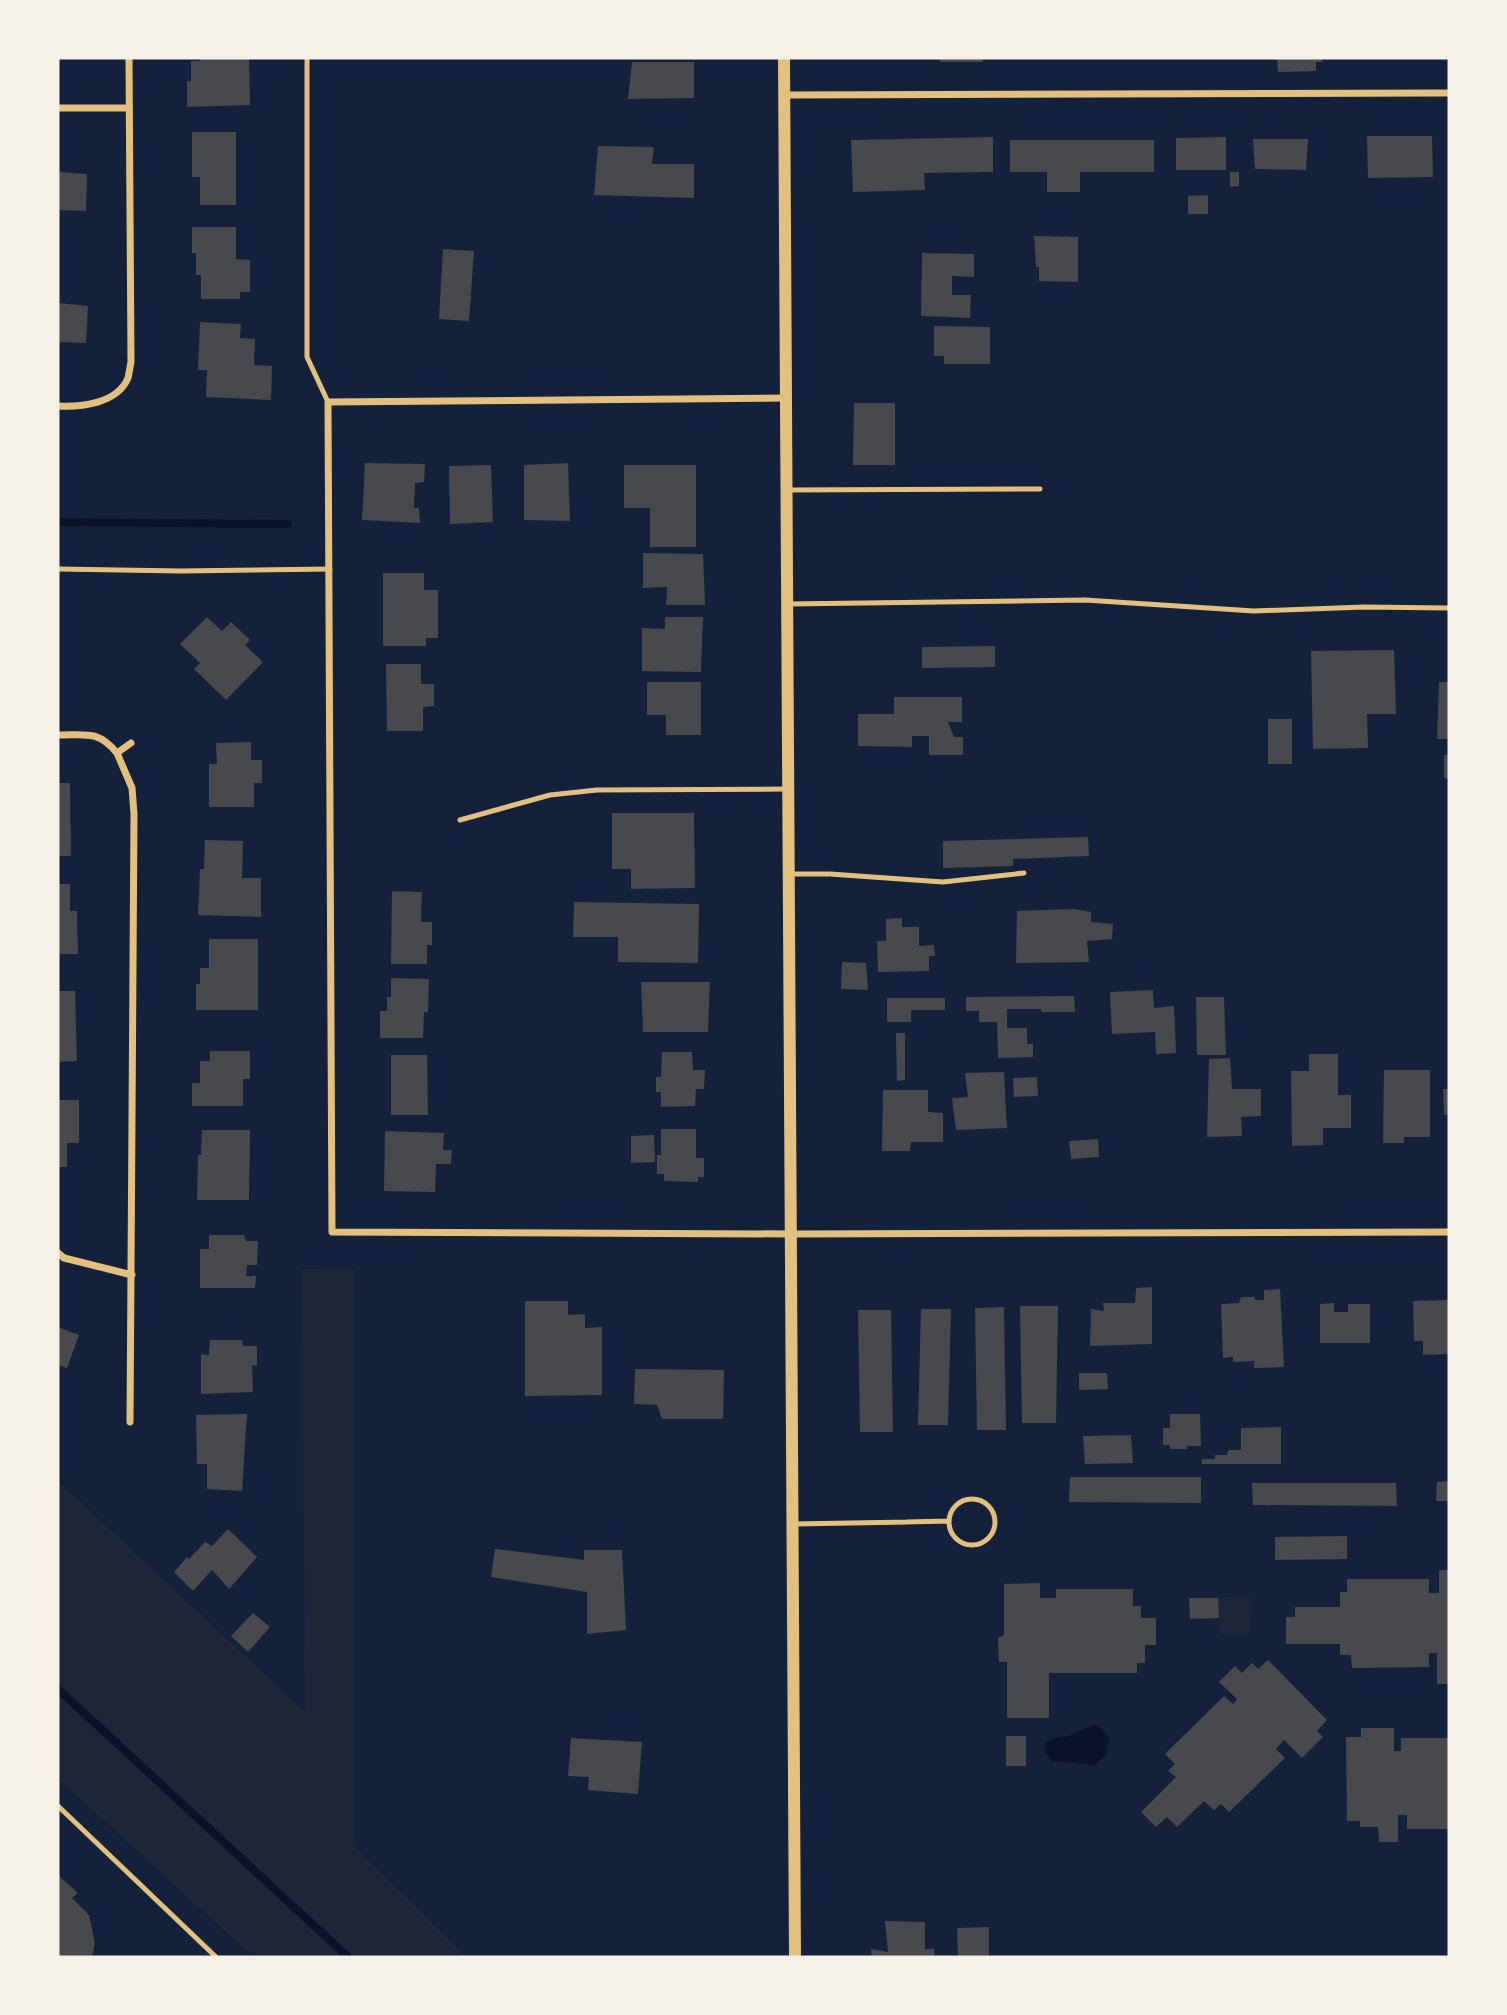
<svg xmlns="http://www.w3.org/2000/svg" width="1507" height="2015" font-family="'Space Grotesk',sans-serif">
<rect width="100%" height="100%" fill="#14213d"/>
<path fill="#1d2539" d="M 302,1269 L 354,1270 L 354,1846 L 466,1957 L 253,1957 L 58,1778 L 58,1481 L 305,1712 Z
M 1249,1596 L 1250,1633 L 1220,1634 L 1218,1598 Z"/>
<path fill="#0b132b" d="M 1093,1725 L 1098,1725 L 1109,1737 L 1106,1755 L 1095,1765 L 1051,1761 L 1044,1749 L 1045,1743 L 1054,1738 L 1069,1736 Z"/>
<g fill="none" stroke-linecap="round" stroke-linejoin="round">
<path stroke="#0b132b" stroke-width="8" d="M 58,522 L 288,524
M 58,1689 L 348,1957"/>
</g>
<path fill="#48494c" d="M 199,58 L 249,58 L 250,105 L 187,107 L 187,81 L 191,81 L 191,61 L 200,61 Z
M 940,58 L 983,58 L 983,62 L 940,62 Z
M 1277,58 L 1322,58 L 1322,62 L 1316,62 L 1316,71 L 1278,72 Z
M 632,62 L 694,62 L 694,98 L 628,99 Z
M 192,132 L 236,132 L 236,205 L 200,205 L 200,177 L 192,177 Z
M 1367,136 L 1432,136 L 1433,177 L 1368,178 Z
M 993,137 L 993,172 L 924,173 L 925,190 L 853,192 L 851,140 Z
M 1226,137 L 1226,170 L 1176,170 L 1176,138 Z
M 1253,139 L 1308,139 L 1306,170 L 1255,169 Z
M 1010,140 L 1154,140 L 1154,172 L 1080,172 L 1080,192 L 1047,192 L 1047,172 L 1010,172 Z
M 598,146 L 654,147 L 652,164 L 694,164 L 694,198 L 594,195 Z
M 58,172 L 87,174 L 86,211 L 58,210 Z
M 1230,172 L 1239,172 L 1239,186 L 1230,187 Z
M 1208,195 L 1208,214 L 1188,214 L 1188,196 Z
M 192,227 L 236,227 L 236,259 L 250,260 L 250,292 L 240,292 L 240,299 L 201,299 L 201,275 L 196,275 L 196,253 L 192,253 Z
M 1034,236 L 1078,237 L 1078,282 L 1039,281 L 1039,267 L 1036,267 Z
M 443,249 L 474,251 L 469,321 L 439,319 Z
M 922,253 L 974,254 L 974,277 L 952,276 L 952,295 L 971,295 L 970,318 L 921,316 Z
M 58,303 L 88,306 L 86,343 L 58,342 Z
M 200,322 L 241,324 L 240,338 L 255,339 L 254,365 L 272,366 L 271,400 L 206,397 L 207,370 L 198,370 Z
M 934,326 L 990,327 L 990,364 L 944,364 L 944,356 L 934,356 Z
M 854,403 L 895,403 L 895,465 L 853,465 Z
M 365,463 L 425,464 L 424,482 L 415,483 L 414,508 L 419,508 L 420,523 L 362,520 Z
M 568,463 L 570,521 L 524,520 L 524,465 Z
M 491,465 L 493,522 L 450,524 L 449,466 Z
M 624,465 L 696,465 L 696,547 L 650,547 L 650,508 L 624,508 Z
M 643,553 L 703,554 L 705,605 L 666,605 L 667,587 L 643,588 Z
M 383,573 L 424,573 L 424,590 L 438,590 L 438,638 L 426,638 L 426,646 L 383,646 Z
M 207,617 L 222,631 L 231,622 L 250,640 L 245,645 L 263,662 L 226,700 L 194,669 L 200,663 L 180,644 Z
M 665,617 L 703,617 L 701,672 L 642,671 L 642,628 L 665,629 Z
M 995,646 L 995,667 L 922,668 L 922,647 Z
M 1394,650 L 1396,714 L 1367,714 L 1368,748 L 1313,749 L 1311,651 Z
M 386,664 L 421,664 L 421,684 L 434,684 L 434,706 L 423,707 L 423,731 L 387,731 Z
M 647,682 L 701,682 L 701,735 L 666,735 L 666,715 L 647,715 Z
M 1439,682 L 1449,682 L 1449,739 L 1437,739 Z
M 894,697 L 962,697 L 962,722 L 948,722 L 954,737 L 963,737 L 963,755 L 929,755 L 929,736 L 912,736 L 912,747 L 858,746 L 858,714 L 894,714 Z
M 1268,719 L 1292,719 L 1292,764 L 1268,764 Z
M 251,742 L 251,760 L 262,760 L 262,783 L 254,783 L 254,807 L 209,807 L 209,764 L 217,764 L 216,743 Z
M 1444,755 L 1449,755 L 1449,779 L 1444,778 Z
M 58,783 L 70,783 L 71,856 L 58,856 Z
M 612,813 L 694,813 L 695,888 L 631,889 L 631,869 L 612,869 Z
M 1088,837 L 1089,856 L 1013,859 L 1013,866 L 943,868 L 943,841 Z
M 205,840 L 243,841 L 242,878 L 261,878 L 261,917 L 198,915 L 200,869 L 204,869 Z
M 58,884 L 70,884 L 70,911 L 77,911 L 78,954 L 58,954 Z
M 392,891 L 422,892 L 421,922 L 432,922 L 432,945 L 427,945 L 427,964 L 391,964 Z
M 574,902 L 699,904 L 698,963 L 618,962 L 618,937 L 573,937 Z
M 1073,909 L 1091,912 L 1091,922 L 1113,924 L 1112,939 L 1087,941 L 1089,962 L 1016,963 L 1017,911 Z
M 902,918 L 902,927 L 919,927 L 919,946 L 934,945 L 935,956 L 929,956 L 929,971 L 878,972 L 877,941 L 886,941 L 886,919 Z
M 209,939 L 258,939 L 258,1010 L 196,1010 L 196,984 L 200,984 L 200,968 L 209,968 Z
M 842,962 L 866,963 L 868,990 L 841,989 Z
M 391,978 L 429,979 L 428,1012 L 424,1012 L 423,1038 L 380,1038 L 380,1011 L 387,1011 L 387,997 L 391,997 Z
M 641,982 L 710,982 L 708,1032 L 643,1032 Z
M 1153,990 L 1154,1008 L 1174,1006 L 1176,1053 L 1156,1054 L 1155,1032 L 1112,1034 L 1110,992 Z
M 58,991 L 75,991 L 77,1061 L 58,1062 Z
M 1074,996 L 1075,1012 L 1041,1012 L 1041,1009 L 1007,1009 L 1007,1028 L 1027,1028 L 1027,1044 L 1033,1044 L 1033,1057 L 998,1058 L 997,1022 L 979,1022 L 979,1011 L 966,1011 L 966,997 Z
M 1196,997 L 1224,997 L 1226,1055 L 1197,1055 Z
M 887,998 L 945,998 L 945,1010 L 911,1010 L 911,1022 L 887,1022 Z
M 896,1033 L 905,1033 L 905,1080 L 897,1081 Z
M 210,1051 L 250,1051 L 250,1079 L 243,1079 L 243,1106 L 192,1106 L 192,1083 L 200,1083 L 200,1061 L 210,1061 Z
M 662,1052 L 692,1052 L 693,1070 L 705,1070 L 704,1089 L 696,1089 L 695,1106 L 661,1107 L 661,1092 L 656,1092 L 656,1077 L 661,1077 Z
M 1309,1054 L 1338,1054 L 1338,1095 L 1351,1095 L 1351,1128 L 1323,1128 L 1323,1145 L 1292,1146 L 1291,1071 L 1309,1071 Z
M 391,1055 L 427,1055 L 428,1115 L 391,1115 Z
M 1230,1058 L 1232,1089 L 1261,1089 L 1261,1116 L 1241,1117 L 1242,1136 L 1207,1137 L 1209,1059 Z
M 1384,1070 L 1430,1070 L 1430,1137 L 1404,1137 L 1404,1143 L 1383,1143 Z
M 1004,1072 L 1007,1128 L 956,1130 L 952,1098 L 968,1097 L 965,1073 Z
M 1037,1077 L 1038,1096 L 1014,1097 L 1013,1078 Z
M 1443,1089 L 1449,1089 L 1449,1115 L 1444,1115 Z
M 883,1090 L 928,1090 L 928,1112 L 943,1113 L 943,1142 L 911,1142 L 910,1151 L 882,1151 Z
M 58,1100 L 79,1100 L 79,1143 L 67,1143 L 67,1167 L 58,1167 Z
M 661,1129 L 696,1129 L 696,1158 L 704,1158 L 704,1177 L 698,1177 L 698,1182 L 664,1181 L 664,1174 L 657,1174 L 657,1155 L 661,1155 Z
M 202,1130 L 250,1130 L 249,1200 L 197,1200 L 198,1155 L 201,1155 Z
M 385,1131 L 444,1133 L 443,1150 L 452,1150 L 451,1164 L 436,1164 L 435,1192 L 384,1191 Z
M 654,1135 L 655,1162 L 631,1163 L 631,1136 Z
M 1098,1139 L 1099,1157 L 1071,1159 L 1069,1141 Z
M 209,1235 L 244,1235 L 246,1241 L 258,1241 L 257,1265 L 247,1265 L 246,1276 L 256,1276 L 255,1288 L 200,1288 L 200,1249 L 209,1249 Z
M 1152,1287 L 1152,1344 L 1090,1346 L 1091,1309 L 1104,1311 L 1103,1303 L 1135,1303 L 1136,1288 Z
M 1280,1289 L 1284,1367 L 1254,1368 L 1254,1361 L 1233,1362 L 1233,1357 L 1223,1358 L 1221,1304 L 1239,1303 L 1241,1297 L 1255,1297 L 1255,1300 L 1264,1300 L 1264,1290 Z
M 1449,1300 L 1449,1354 L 1423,1355 L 1423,1341 L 1414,1341 L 1413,1301 Z
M 525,1301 L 568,1301 L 568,1315 L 585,1314 L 585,1328 L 602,1327 L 602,1395 L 525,1396 Z
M 1334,1303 L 1334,1312 L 1348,1312 L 1348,1304 L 1370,1304 L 1370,1343 L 1320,1343 L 1320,1304 Z
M 1020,1306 L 1058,1306 L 1056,1423 L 1022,1423 Z
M 1004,1307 L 1006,1430 L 977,1430 L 975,1308 Z
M 921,1309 L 951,1309 L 948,1425 L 918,1425 Z
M 858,1310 L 891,1310 L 893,1432 L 860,1432 Z
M 58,1327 L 79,1335 L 67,1368 L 58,1365 Z
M 210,1340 L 242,1340 L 243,1346 L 257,1346 L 257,1366 L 252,1365 L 253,1392 L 201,1394 L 201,1354 L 209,1355 Z
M 635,1369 L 724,1370 L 723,1419 L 662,1419 L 657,1405 L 634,1404 Z
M 1079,1373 L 1107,1373 L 1108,1389 L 1079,1390 Z
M 247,1414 L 242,1491 L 207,1489 L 207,1464 L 197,1464 L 196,1415 Z
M 1170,1414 L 1200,1414 L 1201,1446 L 1187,1446 L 1187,1449 L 1170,1449 L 1170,1445 L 1163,1445 L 1163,1428 L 1170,1428 Z
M 1281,1427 L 1281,1464 L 1202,1464 L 1202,1459 L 1215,1459 L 1215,1455 L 1227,1455 L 1228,1450 L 1241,1450 L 1241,1428 Z
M 1131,1435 L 1133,1463 L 1085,1464 L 1083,1436 Z
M 1070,1477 L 1201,1477 L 1201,1503 L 1069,1502 Z
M 1449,1481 L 1449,1501 L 1436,1501 L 1437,1482 Z
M 1252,1483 L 1396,1483 L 1397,1506 L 1253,1505 Z
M 228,1529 L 257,1557 L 229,1589 L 212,1570 L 193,1591 L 174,1572 L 187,1557 L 189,1559 L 205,1542 L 212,1546 Z
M 1347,1536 L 1347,1559 L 1275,1560 L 1275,1537 Z
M 495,1549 L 584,1560 L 584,1550 L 622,1550 L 626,1630 L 587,1634 L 587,1592 L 491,1577 Z
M 1439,1570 L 1449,1570 L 1449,1684 L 1437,1684 L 1437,1653 L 1429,1653 L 1429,1667 L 1352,1668 L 1351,1655 L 1340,1655 L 1340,1644 L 1286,1644 L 1286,1617 L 1295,1617 L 1295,1607 L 1340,1607 L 1340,1592 L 1347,1592 L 1347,1579 L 1429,1579 L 1429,1593 L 1439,1593 Z
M 1040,1583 L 1040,1598 L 1056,1598 L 1056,1589 L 1133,1589 L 1133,1606 L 1141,1606 L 1141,1618 L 1156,1618 L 1156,1645 L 1145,1645 L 1145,1663 L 1137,1663 L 1137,1673 L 1049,1673 L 1049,1718 L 1007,1718 L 1007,1662 L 999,1662 L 998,1638 L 1004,1635 L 1004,1584 Z
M 1189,1598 L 1218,1598 L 1219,1618 L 1190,1619 Z
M 253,1613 L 270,1627 L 248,1652 L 231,1636 Z
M 1268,1660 L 1327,1720 L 1317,1731 L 1323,1737 L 1302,1758 L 1284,1740 L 1276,1749 L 1285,1758 L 1229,1812 L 1221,1804 L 1214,1810 L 1204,1801 L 1177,1827 L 1167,1817 L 1156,1827 L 1141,1812 L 1176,1777 L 1168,1771 L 1175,1764 L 1165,1754 L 1224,1696 L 1233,1704 L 1237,1699 L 1219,1682 L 1235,1666 L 1242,1673 L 1252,1663 L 1258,1669 Z
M 1361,1728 L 1394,1728 L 1394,1751 L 1401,1751 L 1401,1738 L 1449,1738 L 1449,1829 L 1407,1829 L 1407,1815 L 1398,1815 L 1398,1842 L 1379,1842 L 1378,1827 L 1360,1827 L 1360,1821 L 1347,1821 L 1346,1737 L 1361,1737 Z
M 1006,1736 L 1026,1736 L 1026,1766 L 1006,1766 Z
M 571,1738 L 642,1742 L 638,1794 L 588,1790 L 589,1777 L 568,1776 Z
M 58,1875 L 78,1893 L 72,1898 L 89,1915 L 95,1943 L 92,1957 L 58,1957 Z
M 885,1921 L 925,1922 L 925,1949 L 934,1949 L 934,1957 L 872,1957 L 871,1949 L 888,1952 Z
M 989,1927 L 989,1957 L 958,1957 L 957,1928 Z"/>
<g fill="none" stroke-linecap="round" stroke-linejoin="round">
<path stroke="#e5c07b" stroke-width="5" d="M 307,58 L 307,357 L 328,402
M 786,490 L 1040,489
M 58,569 L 181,571 L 330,569
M 787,604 L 1085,600 L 1254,611 L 1364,607 L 1449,608
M 460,820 L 550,795 L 597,790 L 788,789
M 789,874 L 830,874 L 943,882 L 1024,873
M949 1522a23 23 0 1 1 46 0a23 23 0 1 1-46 0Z
M 906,1522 L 949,1521
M 793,1524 L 909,1522
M 58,1806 L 216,1957"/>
<path stroke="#e5c07b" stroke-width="7" d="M 785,95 L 1449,93
M 58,108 L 128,108
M 786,398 L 328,402 L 332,1232 L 791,1234 L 1449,1232
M 58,406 C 81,407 117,404 128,378 C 129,374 130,367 131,362 L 129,58
M 58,735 C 86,735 98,730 117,753 L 131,743
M 117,753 L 132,788 L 134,814 L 130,1422
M 58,1253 L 64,1258 L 132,1275"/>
<path stroke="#e5c07b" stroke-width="12" d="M 784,58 L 795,1957"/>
</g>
<rect width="1507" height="2015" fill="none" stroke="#f6f1e7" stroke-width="119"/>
</svg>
